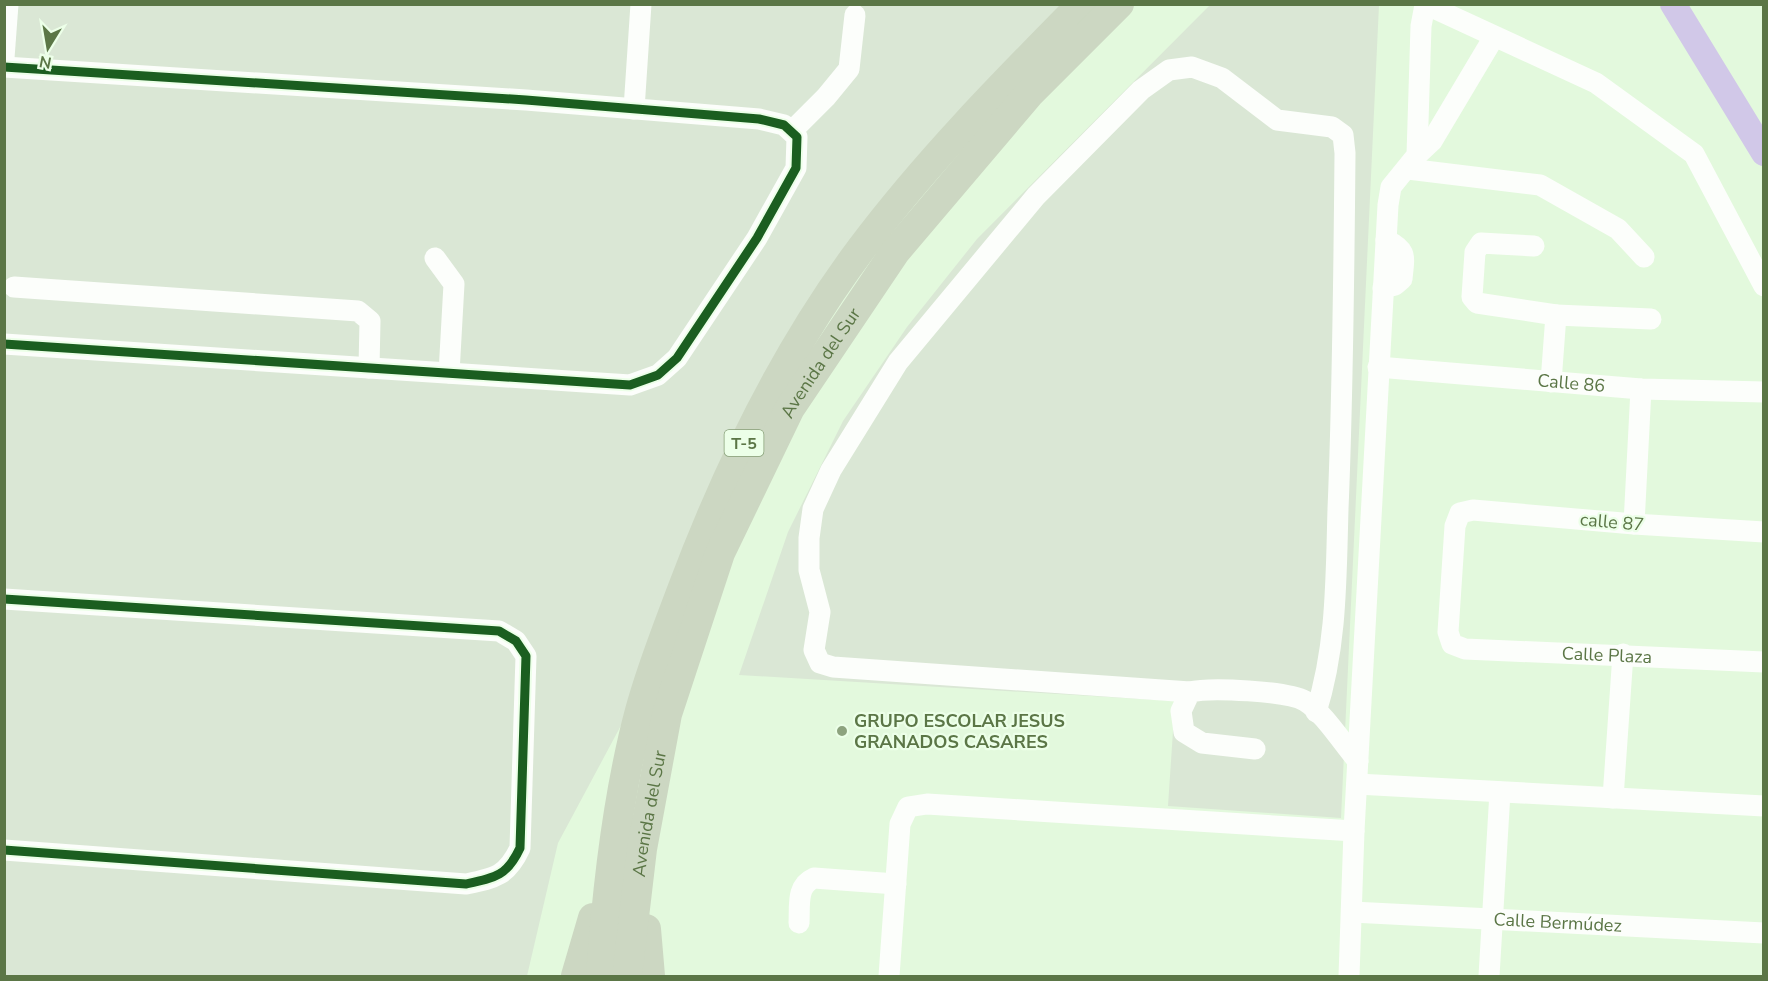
<svg xmlns="http://www.w3.org/2000/svg" width="1768" height="981" font-family="'Nunito Sans',sans-serif">
<rect width="100%" height="100%" fill="#eaf7e7"/>
<path fill="#e3f9dd" d="M 5,5 L 1763,5 L 1763,976 L 5,976 Z"/>
<path fill="#dae7d5" d="M 5,5 L 1083,5 L 860,250 L 655,662 L 558,843 L 527,976 L 5,976 Z
M 1210,5 L 1379,5 L 1341,818 L 1168,806 L 1175,701 L 739,675 L 788,532 L 843,421 L 907,327 L 977,239 Z"/>
<g fill="none" stroke-linecap="round" stroke-linejoin="round">
<path stroke="#d1c8e8" stroke-width="26" d="M 1673,4 L 1764,153"/>
<g stroke="#fcfefb" stroke-width="21">
<path d="M 1425,4 L 1596,83 L 1694,154 L 1764,286"/>
<path d="M 4,58 L 8,4"/>
<path d="M 4,67 L 526,100 L 759,119 L 784,125 L 797,137 L 796,168 L 757,238 L 677,358 L 658,375 L 630,385 L 4,344"/>
<path d="M 634,109 L 641,4"/>
<path d="M 792,131 L 826,97 L 849,69 L 855,15"/>
<path d="M 1417,155 L 1432,141 L 1494,37"/>
<path d="M 1408,169 L 1540,185 L 1618,229 L 1644,257"/>
<path d="M 1534,246 L 1481,243 L 1475,252 L 1472,297 L 1477,303 L 1556,315"/>
<path d="M 435,258 L 454,284 L 449,373"/>
<path d="M 14,287 L 358,311 L 370,321 L 369,368"/>
<path d="M 1383,288 L 1395,285 L 1402,279 C 1404,257 1408,250 1386,240"/>
<path id="s1" d="M 1378,367 L 1641,389 L 1764,392"/>
<path d="M 1551,382 L 1556,315 L 1651,319"/>
<path d="M 1634,524 L 1641,389"/>
<path id="s2" d="M 1764,532 L 1634,524 L 1473,510 L 1460,513 L 1455,526 L 1448,632 L 1452,644 L 1465,649 L 1764,662"/>
<path d="M 4,599 L 499,631 L 516,641 L 526,656 L 520,848 C 507,876 495,878 466,884 L 4,850"/>
<path d="M 1190,692 L 833,667 L 820,663 L 814,650 L 820,612 L 809,570 L 809,538 L 813,509 L 831,470 L 898,362 L 1036,196 L 1141,90 L 1169,70 L 1192,67 L 1222,78 L 1277,120 L 1332,127 L 1343,135 L 1345,153 C 1344,272 1343,390 1338,509 C 1336,577 1337,646 1316,712"/>
<path d="M 1255,749 L 1202,743 L 1184,732 L 1181,711 L 1190,692 C 1210,687 1287,691 1305,701 C 1323,712 1344,745 1358,761"/>
<path d="M 1357,784 L 1764,806"/>
<path d="M 1613,798 L 1623,654"/>
<path id="s3" d="M 1352,912 L 1764,933"/>
<path d="M 799,923 C 800,905 796,886 814,878 L 896,884"/>
<path d="M 889,976 L 900,824 L 908,807 L 927,804 L 1354,831"/>
<path d="M 1349,976 L 1354,831 L 1388,205 L 1391,187 L 1417,155 L 1421,26 L 1425,5"/>
<path d="M 1489,976 L 1500,792"/>
</g>
<g stroke="#ccd7c2" stroke-width="30">
<path d="M 646,929 L 650,976"/>
<path d="M 576,976 L 593,918"/>
<path d="M 601,976 C 607,889 617,796 640,711 C 651,670 667,630 682,590 C 727,470 784,352 861,249 C 927,161 1004,83 1082,4"/>
<path id="s4" d="M 627,976 L 642,849 L 667,714 L 720,553 L 790,408 L 895,252 L 1029,94 L 1119,4"/>
</g>
<defs>
<path id="cycleway" d="M 4,67 L 526,100 L 759,119 L 784,125 L 797,137 L 796,168 L 757,238 L 677,358 L 658,375 L 630,385 L 4,344
M 4,599 L 499,631 L 516,641 L 526,656 L 520,848 C 507,876 495,878 466,884 L 4,850"/>
</defs>
<use href="#cycleway" stroke="#ecffe8" stroke-width="13"/>
<use href="#cycleway" stroke="#1b5e20" stroke-width="9"/>
</g>
<circle fill="#8da37e" stroke="#ecffe8" stroke-width="2" cx="842" cy="731" r="6"/>
<g text-anchor="middle" stroke-width="4.5" stroke-linejoin="round" paint-order="stroke">
<rect fill="#ecffe8" stroke="#869f77" stroke-width="1.5" x="724.5" y="430" width="39" height="26" rx="4.5"/>
<g font-size="16" font-weight="bold" fill="#5b7646">
<text x="744" y="449">T-5</text>
</g>
<g font-size="18" fill="#5b7646" stroke="#ecffe8">
<text dy="6" stroke="none"><textPath href="#s4" startOffset="650">Avenida del Sur</textPath></text>
<text dy="6" stroke="none"><textPath href="#s1" startOffset="194">Calle 86</textPath></text>
<text transform="translate(1612 522) rotate(5)" y="6">calle 87</text>
<text dy="6" stroke="none"><textPath href="#s2" startOffset="594">Calle Plaza</textPath></text>
<text dy="6" stroke="none"><textPath href="#s4" startOffset="164">Avenida del Sur</textPath></text>
<text dy="6" stroke="none"><textPath href="#s3" startOffset="206">Calle Bermúdez</textPath></text>
</g>
<g font-size="18" font-weight="bold" fill="#5b7646" stroke="#ecffe8" text-anchor="start">
<text x="854" y="727">GRUPO ESCOLAR JESUS<tspan x="854" dy="21">GRANADOS CASARES</tspan></text>
</g>
</g>
<rect width="1768" height="981" fill="none" stroke="#5b7646" stroke-width="12"/>
<g transform="translate(48 48) rotate(191)" stroke="#ecffe8" stroke-width="4.5" paint-order="stroke">
<path d="M0-4.5L10 22L0 15L-10 22Z" fill="#5b7646"/>
<text y="-9" font-size="16" font-weight="bold" text-anchor="middle" fill="#5b7646">N</text>
</g>
</svg>
